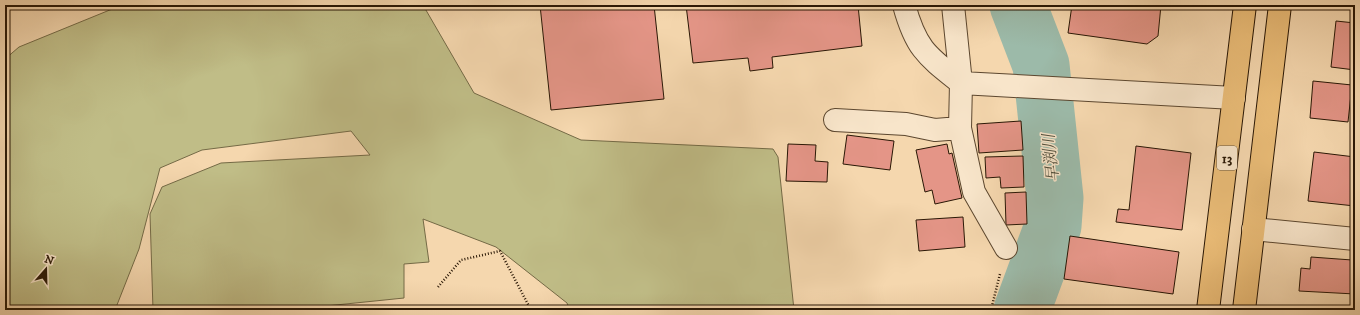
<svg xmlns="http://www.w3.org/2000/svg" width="1360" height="315" font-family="'IM FELL DW Pica','Noto Serif JP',serif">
<rect width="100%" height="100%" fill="#f5d7ae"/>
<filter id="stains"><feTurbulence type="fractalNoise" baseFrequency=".005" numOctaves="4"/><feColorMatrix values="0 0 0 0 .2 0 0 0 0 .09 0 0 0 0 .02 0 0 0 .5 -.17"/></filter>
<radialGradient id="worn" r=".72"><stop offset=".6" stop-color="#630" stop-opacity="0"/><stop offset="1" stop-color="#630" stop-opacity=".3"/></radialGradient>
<path fill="#c0bd87" stroke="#746a46" d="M 122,5 L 423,5 L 474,93 L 581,140 L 773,149 L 778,157 L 794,310 L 570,310 L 567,303 L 496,247 L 423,219 L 429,262 L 404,264 L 404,298 L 287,310 L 153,310 L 150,214 L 162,187 L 221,163 L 370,155 L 351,131 L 202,150 L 160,168 L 139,249 L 115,310 L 5,310 L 5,59 L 19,47 Z"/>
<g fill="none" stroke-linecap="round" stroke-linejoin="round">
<path stroke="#9cbaa9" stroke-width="57" d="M 1018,5 L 1041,65 L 1055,198 L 1053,226 L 1022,310"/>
</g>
<path fill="#e49587" stroke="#291705" d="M 540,5 L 654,5 L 664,99 L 551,110 Z
M 686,5 L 858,5 L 862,46 L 772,57 L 773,68 L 750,71 L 748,58 L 693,63 Z
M 1072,5 L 1161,5 L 1158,36 L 1147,44 L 1068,33 Z
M 1330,5 L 1355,5 L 1355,9 L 1330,8 Z
M 1336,21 L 1355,23 L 1355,70 L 1331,67 Z
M 1313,81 L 1352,85 L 1348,122 L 1310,118 Z
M 1021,121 L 1023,150 L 979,153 L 977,124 Z
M 847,135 L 894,141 L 890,170 L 843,164 Z
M 788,144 L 816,145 L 815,161 L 828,162 L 827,182 L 786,181 Z
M 947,144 L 949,154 L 952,153 L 962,198 L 935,204 L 932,190 L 925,192 L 916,150 Z
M 1136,146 L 1191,153 L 1182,230 L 1116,222 L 1118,209 L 1129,210 Z
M 1314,152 L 1355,157 L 1355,206 L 1308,201 Z
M 1023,156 L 1024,187 L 1001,188 L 1000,177 L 986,178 L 985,157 Z
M 1026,192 L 1027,224 L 1006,225 L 1005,193 Z
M 963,217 L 965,247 L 919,251 L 916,220 Z
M 1070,236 L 1179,252 L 1173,294 L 1064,279 Z
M 1311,257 L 1352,260 L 1351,272 L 1355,272 L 1355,294 L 1299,291 L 1301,268 L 1310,269 Z"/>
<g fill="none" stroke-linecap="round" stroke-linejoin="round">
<defs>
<path id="minor" d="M 904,5 C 916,49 927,56 961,83 L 1234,98
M 953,5 L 961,83 L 960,128 L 974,192 L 1006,248
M 835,120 L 906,124 L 935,130 L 960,128
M 1253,229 L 1355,239"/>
<path id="major" d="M 1208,310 L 1245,5
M 1244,310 L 1280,5"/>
</defs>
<use href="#minor" stroke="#5c472f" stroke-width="24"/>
<use href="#major" stroke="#291705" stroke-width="24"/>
<path stroke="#291705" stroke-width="2.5" stroke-dasharray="1 2" stroke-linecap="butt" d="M 438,287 L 461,260 L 500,251 L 531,310
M 991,310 L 1000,274"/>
<use href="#minor" stroke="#f8e5ca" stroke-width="22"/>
<use href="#major" stroke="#eabc77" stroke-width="22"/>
</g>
<g text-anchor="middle" stroke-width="3" stroke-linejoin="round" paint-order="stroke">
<rect fill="#f8e5ca" stroke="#675540" stroke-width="1" x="1217" y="146" width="20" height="24" rx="3"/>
<g font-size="14" font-weight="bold" fill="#291705">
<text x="1227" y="163">13</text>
</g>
<g font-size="16" font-style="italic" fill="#51503e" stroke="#f8e5ca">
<text transform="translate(1050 158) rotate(-96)" y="6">早渕川</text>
</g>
</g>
<rect width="1360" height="315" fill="none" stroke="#f5d7ae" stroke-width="20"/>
<rect x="6" y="6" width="1348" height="303" fill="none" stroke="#291705" stroke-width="2"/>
<rect x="10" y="10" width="1340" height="295" fill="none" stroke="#291705"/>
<g transform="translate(46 269) rotate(20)" stroke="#f8e5ca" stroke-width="3" paint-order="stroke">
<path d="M0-3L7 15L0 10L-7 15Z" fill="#291705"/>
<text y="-6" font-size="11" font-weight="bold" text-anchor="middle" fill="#291705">N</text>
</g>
<rect width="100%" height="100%" filter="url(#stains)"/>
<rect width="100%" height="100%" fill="url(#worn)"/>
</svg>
